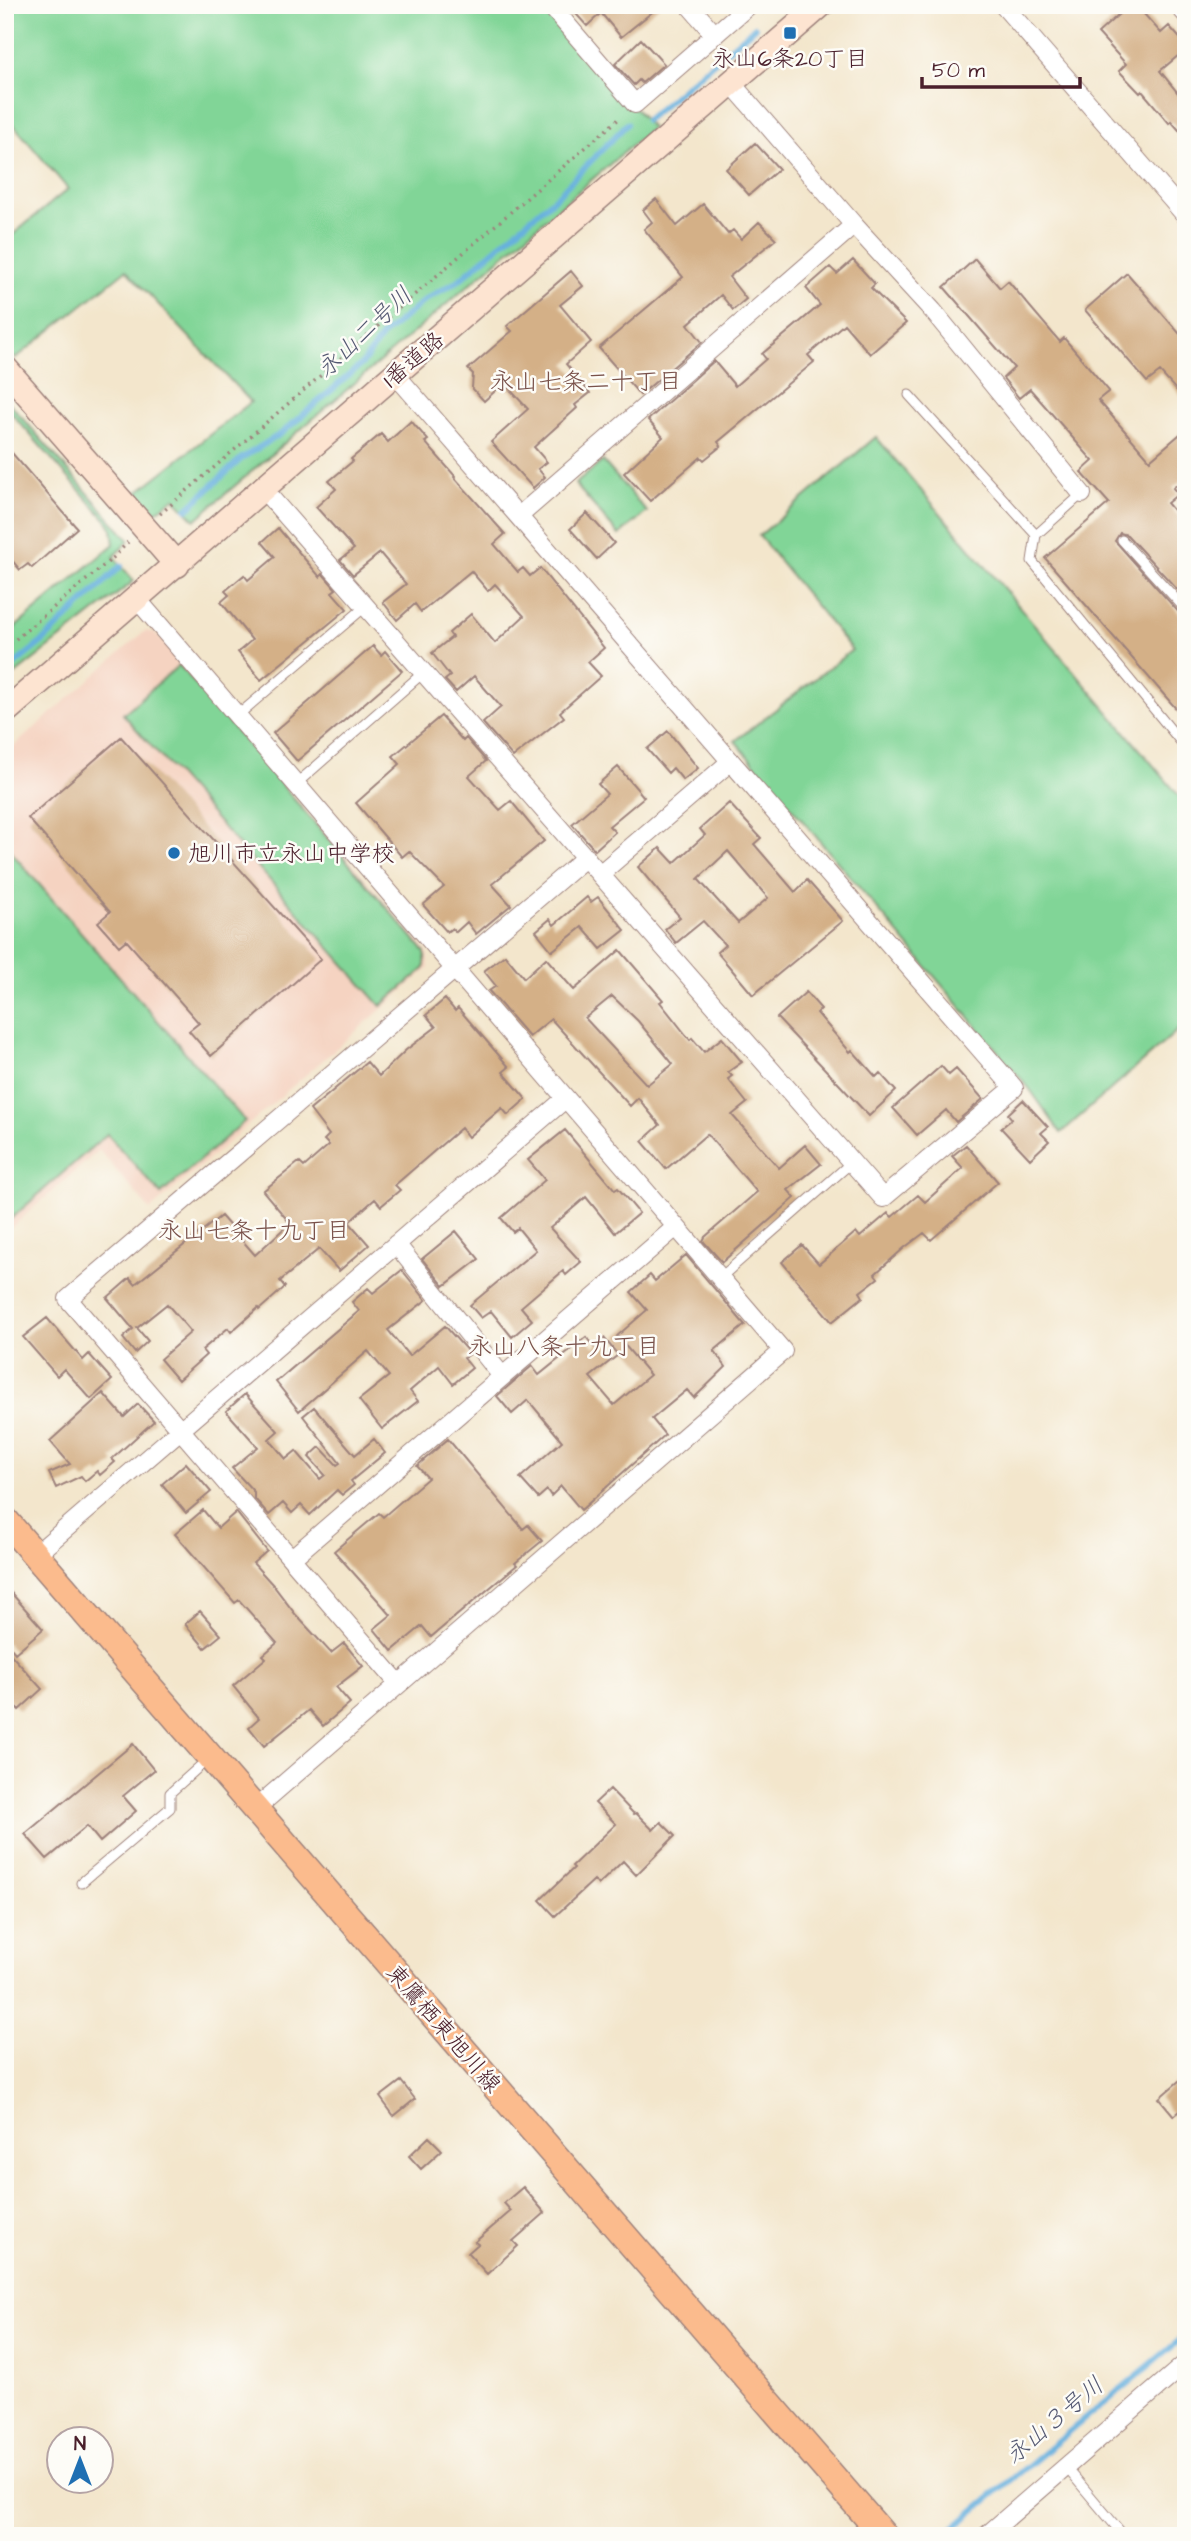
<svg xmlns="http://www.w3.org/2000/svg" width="1191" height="2541" font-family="'Architects Daughter','Klee One',sans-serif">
<rect width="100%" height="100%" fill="#fdfcf7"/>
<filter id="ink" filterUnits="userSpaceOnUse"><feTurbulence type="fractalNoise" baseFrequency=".0143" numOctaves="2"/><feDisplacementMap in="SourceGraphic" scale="14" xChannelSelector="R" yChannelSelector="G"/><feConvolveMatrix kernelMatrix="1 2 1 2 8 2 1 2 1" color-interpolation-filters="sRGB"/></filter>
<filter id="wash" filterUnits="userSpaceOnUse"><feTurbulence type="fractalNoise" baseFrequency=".00686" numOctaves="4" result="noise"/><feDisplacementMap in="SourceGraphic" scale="28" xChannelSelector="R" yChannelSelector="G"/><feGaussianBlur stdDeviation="1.57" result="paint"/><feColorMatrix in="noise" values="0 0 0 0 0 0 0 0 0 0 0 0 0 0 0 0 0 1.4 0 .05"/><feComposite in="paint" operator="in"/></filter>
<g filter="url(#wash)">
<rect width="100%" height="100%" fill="#f3e6cc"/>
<path fill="#f5d3c1" d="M 145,631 L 155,633 L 427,951 L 429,968 L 150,1210 L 99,1150 L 5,1233 L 5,754 Z"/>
<path fill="#81d597" stroke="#667a61" stroke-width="2" d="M 5,5 L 547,5 L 652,128 L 195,520 L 174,498 L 153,514 L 135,494 L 251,402 L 126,270 L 15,359 L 5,348 L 5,241 L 68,189 L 13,124 L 5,129 Z
M 5,398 L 129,540 L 114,557 L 134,581 L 5,682 L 5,636 L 114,544 L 112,529 L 107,521 L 5,406 Z
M 876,437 L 1186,804 L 1186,1023 L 1061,1133 L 1029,1088 L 735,741 L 852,650 L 759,536 Z
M 603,461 L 647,512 L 619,535 L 575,484 Z
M 179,665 L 425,952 L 425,968 L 381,1006 L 123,714 Z
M 5,845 L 245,1121 L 161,1194 L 107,1134 L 5,1224 Z"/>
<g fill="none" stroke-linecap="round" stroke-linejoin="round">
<path stroke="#66b0de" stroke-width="6" d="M 646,120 L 755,27
M 187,509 L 242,458 L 282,433 L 363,363 L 382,336 L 426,299 L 458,281 L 557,196 L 627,124
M 5,672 L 42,642 L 121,566
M 946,2534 L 1186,2335"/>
</g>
<g id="blocks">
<path fill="#d4b087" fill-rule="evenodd" d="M 568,5 L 661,5 L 621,37 L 601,13 L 587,26 Z
M 1129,5 L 1136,5 L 1161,33 L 1169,26 L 1186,45 L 1186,49 L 1160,71 L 1186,103 L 1186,138 L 1171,121 L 1169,123 L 1142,91 L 1140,93 L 1119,71 L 1126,64 L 1098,33 Z
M 641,39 L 664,64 L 642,83 L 639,80 L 634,85 L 615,64 Z
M 755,143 L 779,169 L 749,195 L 726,169 Z
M 656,199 L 677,226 L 703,204 L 728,234 L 733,230 L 741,239 L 759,222 L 776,239 L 729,277 L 746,299 L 733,310 L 721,295 L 688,324 L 702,342 L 640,395 L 599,348 L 683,277 L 644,229 L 652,222 L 643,210 Z
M 975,259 L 1000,288 L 1008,281 L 1060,342 L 1064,338 L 1109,391 L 1098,400 L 1150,460 L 1186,429 L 1186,477 L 1173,488 L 1178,494 L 1167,503 L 1186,525 L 1186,599 L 1127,535 L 1120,533 L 1115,541 L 1181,615 L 1186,617 L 1186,720 L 1045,558 L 1109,503 L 1081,472 L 1093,461 L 1030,389 L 1019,398 L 1003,378 L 1014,368 L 944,287 Z
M 853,260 L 875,284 L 871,288 L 906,323 L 870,354 L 844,324 L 808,355 L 814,362 L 718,442 L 721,446 L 704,460 L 701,457 L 650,501 L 624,473 L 663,437 L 648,420 L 714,361 L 735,386 L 766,359 L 762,354 L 820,305 L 806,288 L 830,267 L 837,274 Z
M 571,271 L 583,286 L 560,305 L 591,342 L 566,364 L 590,393 L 575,405 L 577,408 L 534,447 L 547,462 L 538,469 L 545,477 L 533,488 L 491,442 L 528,409 L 504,383 L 484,401 L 472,388 L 473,374 L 468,369 L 512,331 L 507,326 Z
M 1127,273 L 1186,341 L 1186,401 L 1160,372 L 1147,382 L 1085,310 Z
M 411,421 L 428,440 L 425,442 L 455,476 L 454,477 L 505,534 L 494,544 L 518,572 L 523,568 L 530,576 L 540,568 L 604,648 L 588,662 L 601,676 L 560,712 L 564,717 L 513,757 L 483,723 L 501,707 L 474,676 L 456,692 L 445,680 L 450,676 L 432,653 L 452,637 L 449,633 L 471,614 L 495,643 L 524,616 L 495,584 L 488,591 L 471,571 L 421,612 L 415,604 L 397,620 L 383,602 L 406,584 L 380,553 L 353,575 L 340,560 L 354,549 L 316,507 L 336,489 L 329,481 L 353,461 L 351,459 L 381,434 L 388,442 Z
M 5,445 L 77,528 L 32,568 L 28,564 L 20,570 L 5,552 Z
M 587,513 L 614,543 L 597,559 L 570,529 Z
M 278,528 L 320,577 L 323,574 L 336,589 L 332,592 L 347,609 L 261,680 L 238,652 L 252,640 L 221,602 L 229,595 L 225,591 L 244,575 L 248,580 L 275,557 L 262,542 Z
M 373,646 L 381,655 L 385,651 L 402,671 L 297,761 L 273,733 Z
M 441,716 L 463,741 L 466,738 L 486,761 L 469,776 L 500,810 L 511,801 L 544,841 L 492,884 L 511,905 L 476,934 L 467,922 L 456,932 L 452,928 L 447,932 L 423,905 L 444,887 L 409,851 L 402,857 L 356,803 L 400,764 L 393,756 Z
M 668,731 L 698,768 L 683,780 L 673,768 L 668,773 L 647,749 Z
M 121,737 L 321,959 L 211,1056 L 189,1031 L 199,1023 L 126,940 L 119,946 L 98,922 L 110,912 L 28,818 Z
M 618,767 L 644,797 L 609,826 L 615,832 L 595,850 L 572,824 L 607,794 L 598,784 Z
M 729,803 L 761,838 L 754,844 L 795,892 L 807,880 L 843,921 L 753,995 L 717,952 L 725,945 L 703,921 L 676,943 L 665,929 L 680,917 L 638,867 L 660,848 L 674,863 L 705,835 L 700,829 ZM 728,851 L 768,898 L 738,923 L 698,879 Z
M 587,897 L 591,902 L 598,897 L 625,930 L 601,949 L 582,927 L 552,951 L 536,931 L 550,919 L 554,925 Z
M 620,950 L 663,1000 L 660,1002 L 690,1040 L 692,1038 L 704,1052 L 722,1038 L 742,1062 L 728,1072 L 732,1076 L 728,1079 L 747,1103 L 732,1115 L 779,1168 L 805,1145 L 821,1164 L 788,1190 L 795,1198 L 722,1262 L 703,1241 L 705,1237 L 757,1192 L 707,1134 L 666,1169 L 642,1141 L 660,1125 L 638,1098 L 630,1106 L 551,1019 L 529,1037 L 489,991 L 496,986 L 484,971 L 505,955 L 524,978 L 546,958 L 574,990 ZM 612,996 L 638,1021 L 673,1064 L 647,1085 L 585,1018 Z
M 806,992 L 821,1009 L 817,1013 L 850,1052 L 852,1050 L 876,1077 L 880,1073 L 896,1091 L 869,1116 L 777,1018 Z
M 445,999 L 455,1011 L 458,1008 L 509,1067 L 503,1072 L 526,1099 L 508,1115 L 502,1108 L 468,1137 L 461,1128 L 395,1185 L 400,1190 L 381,1206 L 375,1199 L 349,1222 L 369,1245 L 339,1271 L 319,1249 L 280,1281 L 285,1287 L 259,1310 L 258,1308 L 231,1332 L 228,1328 L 202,1350 L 206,1355 L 178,1380 L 160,1359 L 191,1332 L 167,1304 L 137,1328 L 148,1341 L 135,1353 L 123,1338 L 133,1329 L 107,1298 L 130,1278 L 135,1284 L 221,1216 L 255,1255 L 290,1223 L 263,1191 L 299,1162 L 304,1167 L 329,1145 L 324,1140 L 329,1135 L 310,1110 L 367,1062 L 379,1076 L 406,1050 L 436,1027 L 426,1015 Z
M 941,1066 L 949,1075 L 956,1069 L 983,1099 L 956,1122 L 946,1110 L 917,1135 L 893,1108 Z
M 1023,1100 L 1048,1127 L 1041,1133 L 1049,1141 L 1030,1159 L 1001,1128 L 1012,1119 L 1008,1114 Z
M 565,1130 L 615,1190 L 618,1188 L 639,1213 L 615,1233 L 586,1197 L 550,1228 L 581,1262 L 566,1275 L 563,1271 L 521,1307 L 532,1320 L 512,1337 L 491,1311 L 481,1318 L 470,1305 L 536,1250 L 518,1228 L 513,1232 L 501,1218 L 545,1180 L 528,1160 Z
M 966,1145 L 998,1182 L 931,1240 L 924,1233 L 904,1248 L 875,1274 L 878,1278 L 860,1292 L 863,1297 L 832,1322 L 782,1262 L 802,1245 L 819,1264 L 856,1232 L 860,1237 L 888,1213 L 892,1217 L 918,1195 L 925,1202 L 963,1168 L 952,1156 Z
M 456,1231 L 479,1259 L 444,1286 L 422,1259 Z
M 686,1255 L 745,1325 L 714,1351 L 726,1367 L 694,1398 L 687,1390 L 652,1419 L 665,1435 L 581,1510 L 561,1486 L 551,1496 L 547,1490 L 538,1498 L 520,1478 L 562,1441 L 528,1400 L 512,1414 L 497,1396 L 532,1366 L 539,1375 L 586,1337 L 594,1347 L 604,1338 L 618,1355 L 590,1377 L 614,1405 L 650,1375 L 617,1336 L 647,1310 L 631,1292 L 650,1275 L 655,1281 Z
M 402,1270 L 426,1300 L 388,1330 L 409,1356 L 445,1326 L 470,1354 L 464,1358 L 472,1368 L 453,1384 L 439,1366 L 410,1391 L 418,1401 L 382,1429 L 359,1400 L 389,1376 L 368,1351 L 299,1411 L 276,1382 L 359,1311 L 352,1302 L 368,1288 L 373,1293 Z
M 47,1318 L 83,1360 L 89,1354 L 112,1380 L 91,1399 L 64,1369 L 57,1376 L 23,1337 Z
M 103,1393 L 124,1417 L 138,1404 L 154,1421 L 112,1459 L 115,1462 L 100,1475 L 97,1471 L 85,1481 L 81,1476 L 56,1488 L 49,1473 L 70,1464 L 50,1441 Z
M 245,1394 L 278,1431 L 269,1439 L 286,1459 L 296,1451 L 320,1479 L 325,1475 L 309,1457 L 320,1447 L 337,1465 L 340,1463 L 303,1416 L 314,1407 L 355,1455 L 374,1439 L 385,1453 L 351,1481 L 354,1485 L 342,1495 L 337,1490 L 310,1515 L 301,1505 L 292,1513 L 283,1503 L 269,1515 L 254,1498 L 254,1492 L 232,1468 L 258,1447 L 226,1411 Z
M 448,1439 L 523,1529 L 528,1525 L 542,1541 L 515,1563 L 517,1565 L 431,1637 L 422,1626 L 392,1651 L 374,1629 L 391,1615 L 334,1551 L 379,1513 L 383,1517 L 428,1478 L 417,1466 Z
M 186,1463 L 211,1492 L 186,1513 L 162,1484 Z
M 203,1510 L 218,1528 L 236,1512 L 267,1551 L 253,1563 L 273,1585 L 296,1615 L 331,1653 L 344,1643 L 363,1666 L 336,1687 L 350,1703 L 323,1726 L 309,1710 L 264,1746 L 249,1727 L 259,1718 L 233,1686 L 266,1658 L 263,1655 L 277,1643 L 239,1600 L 235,1603 L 175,1534 Z
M 5,1586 L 43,1629 L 15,1653 L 5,1641 Z
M 200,1611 L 221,1635 L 205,1648 L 185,1624 Z
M 5,1648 L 42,1689 L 19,1710 L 5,1695 Z
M 133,1744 L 154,1770 L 123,1796 L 136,1811 L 100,1842 L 87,1826 L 47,1859 L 25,1834 Z
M 610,1789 L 634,1814 L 636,1813 L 653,1830 L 661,1822 L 675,1836 L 636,1875 L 623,1861 L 598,1885 L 594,1880 L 555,1916 L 540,1900 L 574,1868 L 572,1866 L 616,1824 L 595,1803 Z
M 1186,2075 L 1186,2106 L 1174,2116 L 1159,2098 Z
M 401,2081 L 415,2099 L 394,2116 L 380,2097 Z
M 429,2137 L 442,2150 L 421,2169 L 409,2156 Z
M 523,2187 L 545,2213 L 513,2241 L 518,2246 L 487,2274 L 468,2253 L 478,2244 L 475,2242 L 511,2211 L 504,2203 Z"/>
</g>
</g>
<g filter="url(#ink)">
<use href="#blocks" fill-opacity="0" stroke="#9e827c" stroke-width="2"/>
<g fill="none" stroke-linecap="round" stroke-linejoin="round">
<defs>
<path id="lane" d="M 909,395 L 1036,535 L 1082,494
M 1036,535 L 1032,561 L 1186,748
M 1122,540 L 1186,610
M 237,716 L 366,606
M 296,784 L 424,672
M 720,1278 L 852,1162
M 81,1883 L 170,1808 L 170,1793 L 209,1758
M 1066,2467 L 1124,2536"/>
<path id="street" d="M 550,5 L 635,104 L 749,5
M 689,5 L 715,35
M 1003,5 L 1186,216
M 1178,5 L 1186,14
M 732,84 L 854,225 L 933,311 L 1082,494
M 263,489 L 883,1198 L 1014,1088 L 395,374
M 519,516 L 854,225
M 137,599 L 783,1351 L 255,1809
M 601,873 L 730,762
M 396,1244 L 502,1376
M 35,1555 L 565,1099
M 292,1558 L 676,1227
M 399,1684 L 68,1299 L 586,857
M 986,2536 L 1186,2363"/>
<path id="secondary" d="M 5,368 L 177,565
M 5,712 L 821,5"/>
<path id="primary" d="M 5,1520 L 884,2536"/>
</defs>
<use href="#lane" stroke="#9e827c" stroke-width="11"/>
<use href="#street" stroke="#9e827c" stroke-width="20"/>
<use href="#secondary" stroke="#9e827c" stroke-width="27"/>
<use href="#primary" stroke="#9e827c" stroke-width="29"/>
<path stroke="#9e827c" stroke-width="3.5" stroke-dasharray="2 5" stroke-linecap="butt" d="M 160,514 L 621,117
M 5,648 L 114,557 L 128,542"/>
<use href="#lane" stroke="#fff" stroke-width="9"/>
<use href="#street" stroke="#fff" stroke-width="18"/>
<use href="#secondary" stroke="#fde4d1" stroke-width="24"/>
<use href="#primary" stroke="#fbbb8d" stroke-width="26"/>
</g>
</g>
<g fill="#1f6fb2" stroke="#fdfcf7" stroke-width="2.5">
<rect x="783" y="26" width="14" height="14" rx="3.5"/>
<circle cx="174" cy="853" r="7"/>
</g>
<g text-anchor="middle" stroke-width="5" stroke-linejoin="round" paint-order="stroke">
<g font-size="23" fill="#4a1f2b" stroke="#fdfcf7">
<text x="790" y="66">永山6条20丁目</text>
<text x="188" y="861" text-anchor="start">旭川市立永山中学校</text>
</g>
<g font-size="23" fill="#4a1f2b" stroke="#fdfcf7">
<text transform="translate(413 359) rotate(-41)" y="8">1番道路</text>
<text transform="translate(444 2028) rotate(49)" y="8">東鷹栖東旭川線</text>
</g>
<g font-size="24" font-style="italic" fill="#555973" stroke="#fdfcf7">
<text transform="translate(364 332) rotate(-43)" y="8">永山二号川</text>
<text transform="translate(1054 2420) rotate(-40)" y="8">永山３号川</text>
</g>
<g font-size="24" fill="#7a524b" stroke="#fdfcf7">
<text x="586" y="389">永山七条二十丁目</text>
<text x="254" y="1238">永山七条十九丁目</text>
<text x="564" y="1354">永山八条十九丁目</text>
</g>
</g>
<rect width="1191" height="2541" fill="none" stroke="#fdfcf7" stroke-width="28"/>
<g transform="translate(80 2460)"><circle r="33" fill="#fdfcf7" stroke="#b5a4a5" stroke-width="2"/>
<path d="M0-5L12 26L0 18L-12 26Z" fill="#1f6fb2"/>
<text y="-10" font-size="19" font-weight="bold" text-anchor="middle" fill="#4a1f2b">N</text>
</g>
<path d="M922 77v10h158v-10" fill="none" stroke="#4a1f2b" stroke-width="3.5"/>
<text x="932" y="77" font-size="21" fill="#4a1f2b" stroke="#fdfcf7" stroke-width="5" paint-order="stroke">50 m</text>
</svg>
